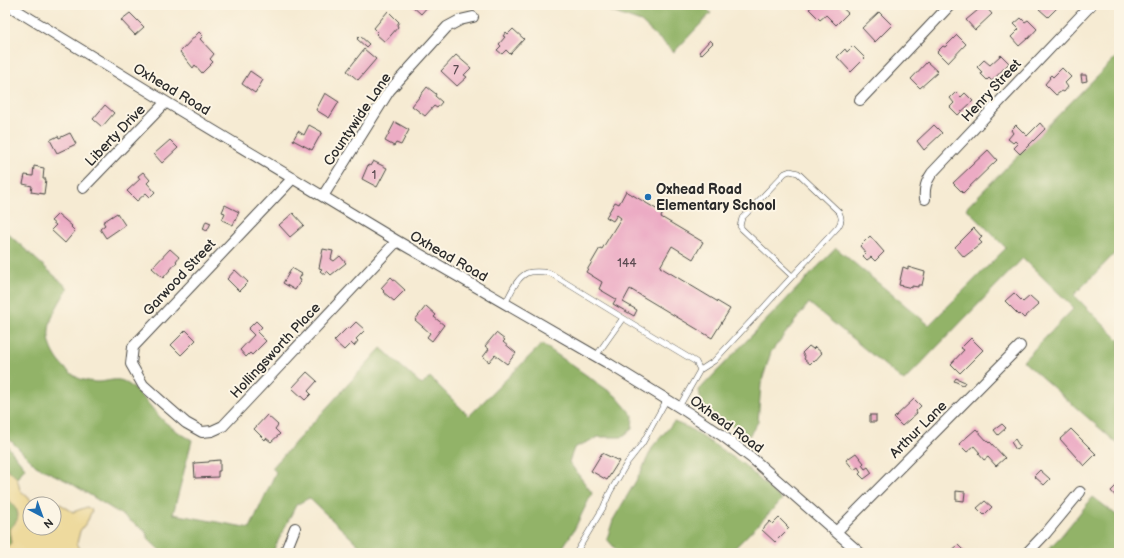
<svg xmlns="http://www.w3.org/2000/svg" width="1124" height="558" font-family="'Balsamiq Sans',sans-serif">
<rect width="100%" height="100%" fill="#fcf5e5"/>
<filter id="ink" filterUnits="userSpaceOnUse"><feTurbulence type="fractalNoise" baseFrequency=".025" numOctaves="2"/><feDisplacementMap in="SourceGraphic" scale="8" xChannelSelector="R" yChannelSelector="G"/><feConvolveMatrix kernelMatrix="1 2 1 2 8 2 1 2 1" color-interpolation-filters="sRGB"/></filter>
<filter id="wash" filterUnits="userSpaceOnUse"><feTurbulence type="fractalNoise" baseFrequency=".012" numOctaves="4" result="noise"/><feDisplacementMap in="SourceGraphic" scale="16" xChannelSelector="R" yChannelSelector="G"/><feGaussianBlur stdDeviation="0.9" result="paint"/><feColorMatrix in="noise" values="0 0 0 0 0 0 0 0 0 0 0 0 0 0 0 0 0 1.4 0 .05"/><feComposite in="paint" operator="in"/></filter>
<g filter="url(#wash)">
<rect width="100%" height="100%" fill="#f6ebd3"/>
<path fill="#92b367" stroke="#5e6f49" d="M 592,5 L 703,5 L 711,13 L 674,52 L 641,22 Z
M 1119,54 L 1119,249 L 1074,295 L 1119,340 L 1119,445 L 1023,361 L 1074,308 L 1023,258 L 904,381 L 809,303 L 771,352 L 761,384 L 758,422 L 749,436 L 708,411 L 701,403 L 699,390 L 836,248 L 929,325 L 1006,248 L 966,208 Z
M 5,231 L 68,288 C 61,300 50,316 49,330 C 47,347 60,367 75,376 C 79,380 93,382 98,382 C 107,382 117,377 125,382 C 144,393 154,415 171,427 C 177,432 185,436 192,440 L 173,514 L 250,528 L 276,472 L 272,468 L 381,348 L 422,385 L 430,377 L 469,416 L 542,344 L 616,396 L 633,416 L 632,429 L 622,437 L 598,437 L 574,448 L 569,462 L 592,493 L 574,530 L 559,553 L 367,553 L 309,498 L 296,505 L 272,553 L 163,553 L 150,541 L 145,531 L 119,513 L 69,482 L 36,466 L 5,435 Z
M 674,422 L 689,428 L 743,464 L 782,500 L 730,553 L 619,553 L 607,539 L 613,520 L 640,474 L 653,446 Z
M 5,443 L 25,468 L 17,478 L 5,467 Z
M 5,496 C 17,507 25,517 9,530 L 11,543 L 5,549 Z
M 1093,497 L 1119,517 L 1119,553 L 1052,553 L 1048,549 L 1061,536 Z"/>
<path fill="#eeda9e" stroke="#8c8264" d="M 5,467 L 17,478 L 20,490 L 35,504 L 30,504 L 30,528 L 54,528 L 54,505 L 60,504 L 73,512 L 87,507 L 92,510 L 88,520 L 80,531 L 77,543 L 82,553 L 5,553 L 5,549 L 11,543 L 9,529 C 25,517 17,507 5,496 Z"/>
<g id="blocks">
<path fill="#ecabc4" d="M 411,5 L 429,5 L 421,14 Z
M 814,5 L 839,5 L 848,13 L 836,25 L 826,15 L 820,20 L 809,9 Z
M 984,5 L 992,14 L 975,30 L 966,20 Z
M 1043,5 L 1060,5 L 1048,17 L 1039,9 Z
M 388,11 L 399,22 L 397,25 L 398,27 L 385,42 L 376,34 L 378,32 L 374,28 Z
M 879,12 L 892,25 L 875,42 L 862,28 Z
M 130,13 L 144,27 L 135,35 L 121,20 Z
M 1021,18 L 1025,22 L 1028,20 L 1037,29 L 1028,39 L 1028,38 L 1019,46 L 1011,37 L 1019,29 L 1014,24 Z
M 513,29 L 524,39 L 510,54 L 506,50 L 502,54 L 497,50 L 501,46 L 499,44 L 505,37 L 503,36 L 506,32 L 508,34 Z
M 199,32 L 203,36 L 200,39 L 214,54 L 210,59 L 213,62 L 202,73 L 195,65 L 193,68 L 180,52 Z
M 957,35 L 966,44 L 948,63 L 937,52 L 943,46 L 945,47 Z
M 360,36 L 369,44 L 366,47 L 357,39 Z
M 710,40 L 713,43 L 701,55 L 699,52 Z
M 853,46 L 865,58 L 851,72 L 837,57 L 845,49 L 847,52 Z
M 364,49 L 376,59 L 358,80 L 347,71 Z
M 456,55 L 471,68 L 464,75 L 467,77 L 457,86 L 441,71 Z
M 1001,55 L 1009,63 L 992,81 L 989,78 L 987,80 L 981,74 L 982,72 L 977,67 L 984,60 L 990,65 Z
M 927,62 L 938,72 L 920,88 L 911,79 Z
M 1062,68 L 1071,77 L 1065,83 L 1068,87 L 1064,92 L 1062,91 L 1056,95 L 1045,84 L 1050,78 L 1049,77 L 1051,75 L 1053,77 Z
M 250,71 L 263,80 L 255,93 L 242,84 Z
M 1081,75 L 1086,75 L 1087,81 L 1082,82 Z
M 427,87 L 436,94 L 435,96 L 442,102 L 437,108 L 434,106 L 425,116 L 412,106 Z
M 956,92 L 961,97 L 965,93 L 973,101 L 958,115 L 950,107 L 954,103 L 950,98 Z
M 325,93 L 339,102 L 329,118 L 316,110 Z
M 105,105 L 114,113 L 102,127 L 93,119 Z
M 395,122 L 409,130 L 401,145 L 396,143 L 394,146 L 385,141 Z
M 1040,123 L 1045,129 L 1020,154 L 1014,148 L 1018,144 L 1015,141 L 1013,143 L 1008,139 L 1013,133 L 1011,130 L 1016,125 L 1027,136 Z
M 309,125 L 322,132 L 312,150 L 293,140 L 298,131 L 304,135 Z
M 934,125 L 942,133 L 924,150 L 917,141 Z
M 70,133 L 76,144 L 57,153 L 50,140 L 58,136 L 59,138 Z
M 170,140 L 178,148 L 162,163 L 154,154 Z
M 988,150 L 997,160 L 963,193 L 953,183 Z
M 373,161 L 387,168 L 377,187 L 362,179 L 368,165 L 370,166 Z
M 34,166 L 44,168 L 43,179 L 46,179 L 44,194 L 31,192 L 32,186 L 23,184 L 25,175 L 33,176 Z
M 143,172 L 150,180 L 147,183 L 155,192 L 150,197 L 146,193 L 137,201 L 127,191 L 140,179 L 138,176 Z
M 626,191 L 663,213 L 661,217 L 703,242 L 693,259 L 672,246 L 660,267 L 730,309 L 712,338 L 630,289 L 623,302 L 637,310 L 634,316 L 613,304 L 616,299 L 599,289 L 602,282 L 586,272 L 600,248 L 602,249 L 621,218 L 617,215 L 613,221 L 606,217 L 615,202 L 619,204 Z
M 225,205 L 239,212 L 233,225 L 222,220 L 225,213 L 222,212 Z
M 117,213 L 125,225 L 106,238 L 100,229 L 105,225 L 103,222 Z
M 293,213 L 304,225 L 290,237 L 279,225 Z
M 58,214 L 72,226 L 71,227 L 75,231 L 65,243 L 51,230 L 56,225 L 51,221 Z
M 206,221 L 211,223 L 207,231 L 203,229 Z
M 974,228 L 982,237 L 979,240 L 982,243 L 964,257 L 955,247 Z
M 870,236 L 884,252 L 875,261 L 871,257 L 867,260 L 863,256 L 866,253 L 860,246 Z
M 170,249 L 179,257 L 176,261 L 177,262 L 163,278 L 152,268 Z
M 323,249 L 333,251 L 331,259 L 334,261 L 340,256 L 346,263 L 331,275 L 327,271 L 325,275 L 320,271 L 322,269 L 319,268 Z
M 903,267 L 908,269 L 908,267 L 925,272 L 922,285 L 918,285 L 918,287 L 912,286 L 912,288 L 899,285 Z
M 292,268 L 302,274 L 299,279 L 301,280 L 295,290 L 283,283 Z
M 235,270 L 248,282 L 239,291 L 227,279 Z
M 391,277 L 405,290 L 394,301 L 383,292 L 384,291 L 381,288 Z
M 1014,293 L 1023,302 L 1030,296 L 1039,304 L 1024,318 L 1020,314 L 1019,315 L 1005,301 Z
M 426,306 L 436,315 L 434,317 L 444,325 L 432,341 L 427,337 L 430,333 L 415,320 Z
M 256,321 L 262,327 L 257,332 L 266,341 L 252,355 L 250,353 L 246,357 L 240,350 L 254,335 L 248,329 Z
M 356,322 L 365,330 L 356,339 L 358,341 L 354,346 L 351,343 L 344,350 L 334,341 L 348,327 L 349,329 Z
M 186,330 L 196,340 L 181,355 L 171,345 Z
M 496,333 L 505,340 L 503,342 L 516,353 L 507,364 L 495,355 L 489,362 L 483,357 L 489,349 L 485,346 Z
M 971,338 L 983,350 L 960,373 L 951,364 L 964,350 L 961,348 Z
M 809,346 L 813,349 L 815,347 L 822,353 L 814,362 L 813,361 L 810,364 L 804,359 L 805,357 L 802,353 Z
M 307,372 L 317,381 L 308,391 L 311,394 L 305,400 L 292,388 Z
M 956,378 L 965,382 L 963,385 L 954,381 Z
M 914,399 L 921,406 L 916,411 L 917,413 L 902,426 L 894,418 Z
M 267,415 L 278,425 L 275,429 L 280,434 L 271,442 L 266,438 L 265,440 L 254,429 Z
M 870,415 L 876,415 L 876,422 L 870,422 Z
M 1002,424 L 1006,428 L 998,435 L 994,430 Z
M 976,429 L 989,443 L 990,442 L 1005,458 L 996,466 L 988,457 L 984,460 L 978,453 L 980,453 L 974,446 L 967,452 L 959,444 Z
M 1071,429 L 1096,454 L 1084,466 L 1060,439 Z
M 1015,439 L 1020,447 L 1016,450 L 1011,442 Z
M 602,453 L 619,461 L 607,480 L 591,471 Z
M 856,453 L 864,463 L 862,465 L 865,469 L 868,467 L 872,473 L 864,479 L 859,474 L 861,472 L 858,467 L 854,470 L 846,460 Z
M 220,460 L 220,471 L 218,471 L 218,477 L 195,478 L 194,463 L 209,462 L 209,461 Z
M 1040,470 L 1050,479 L 1044,485 L 1034,476 Z
M 1118,484 L 1119,484 L 1119,500 L 1111,491 Z
M 956,491 L 965,492 L 964,501 L 956,500 Z
M 985,501 L 992,507 L 984,515 L 977,508 Z
M 779,518 L 789,528 L 775,542 L 762,530 L 770,521 L 773,524 Z
M 958,545 L 966,553 L 949,553 Z"/>
</g>
</g>
<g filter="url(#ink)">
<use href="#blocks" fill-opacity="0" stroke="#494844" stroke-width="1"/>
<g fill="none" stroke-linecap="round" stroke-linejoin="round">
<defs>
<path id="lane" d="M 505,304 C 510,295 516,278 527,273 C 534,271 544,272 550,273 L 623,318 L 696,362 L 700,370 L 679,407
M 596,356 L 623,318
M 700,370 L 714,361 L 838,227 C 842,221 842,218 839,212 L 798,173 L 790,171 L 785,173 L 746,214 L 742,218 L 740,226 L 742,229 L 792,276
M 576,553 L 603,508 L 610,492 L 627,463 L 642,444 L 667,399"/>
<path id="street" d="M 8,5 L 166,102 L 397,241 L 606,362 L 687,412 L 723,436 L 753,459 L 860,553
M 860,100 L 950,5
M 293,178 L 133,347 L 131,364 L 143,385 L 163,403 L 186,423 L 202,432 L 212,431 L 223,426 L 397,241
M 83,188 L 166,102
M 323,196 L 389,91 L 447,27 L 460,20 L 473,17
M 925,199 C 924,188 926,182 932,173 L 1091,5
M 836,532 L 1020,346
M 285,553 L 295,528
M 1027,553 L 1046,533 L 1080,492"/>
</defs>
<use href="#lane" stroke="#494844" stroke-width="6"/>
<use href="#street" stroke="#494844" stroke-width="12"/>
<use href="#lane" stroke="#fff" stroke-width="5"/>
<use href="#street" stroke="#fff" stroke-width="10"/>
</g>
</g>
<circle fill="#1f6fb2" stroke="#fcf5e5" stroke-width="1.5" cx="648" cy="197" r="4"/>
<g text-anchor="middle" stroke-width="4" stroke-linejoin="round" paint-order="stroke">
<g font-size="12" fill="#5b4b51">
<text x="456" y="74">7</text>
<text x="374" y="179">1</text>
<text x="627" y="267">144</text>
</g>
<g font-size="14" fill="#2b2b2b" stroke="#fcf5e5">
<text transform="translate(172 89) rotate(31)" y="5">Oxhead Road</text>
<text transform="translate(991 90) rotate(-47)" y="5">Henry Street</text>
<text transform="translate(357 119) rotate(-56)" y="5">Countywide Lane</text>
<text transform="translate(115 135) rotate(-46)" y="5">Liberty Drive</text>
<text transform="translate(449 256) rotate(30)" y="5">Oxhead Road</text>
<text transform="translate(179 277) rotate(-47)" y="5">Garwood Street</text>
<text transform="translate(275 350) rotate(-47)" y="5">Hollingsworth Place</text>
<text transform="translate(727 424) rotate(36)" y="5">Oxhead Road</text>
<text transform="translate(918 429) rotate(-45)" y="5">Arthur Lane</text>
</g>
<g font-size="14" font-weight="bold" fill="#2b2b2b" stroke="#fcf5e5" text-anchor="start">
<text x="656" y="194">Oxhead Road<tspan x="656" dy="16">Elementary School</tspan></text>
</g>
</g>
<rect width="1124" height="558" fill="none" stroke="#fcf5e5" stroke-width="20"/>
<g transform="translate(42 516) rotate(139)"><circle r="19" fill="#fcf5e5" stroke="#a8a49b"/>
<path d="M0-3L7 15L0 10L-7 15Z" fill="#1f6fb2"/>
<text y="-6" font-size="11" font-weight="bold" text-anchor="middle" fill="#2b2b2b">N</text>
</g>
</svg>
